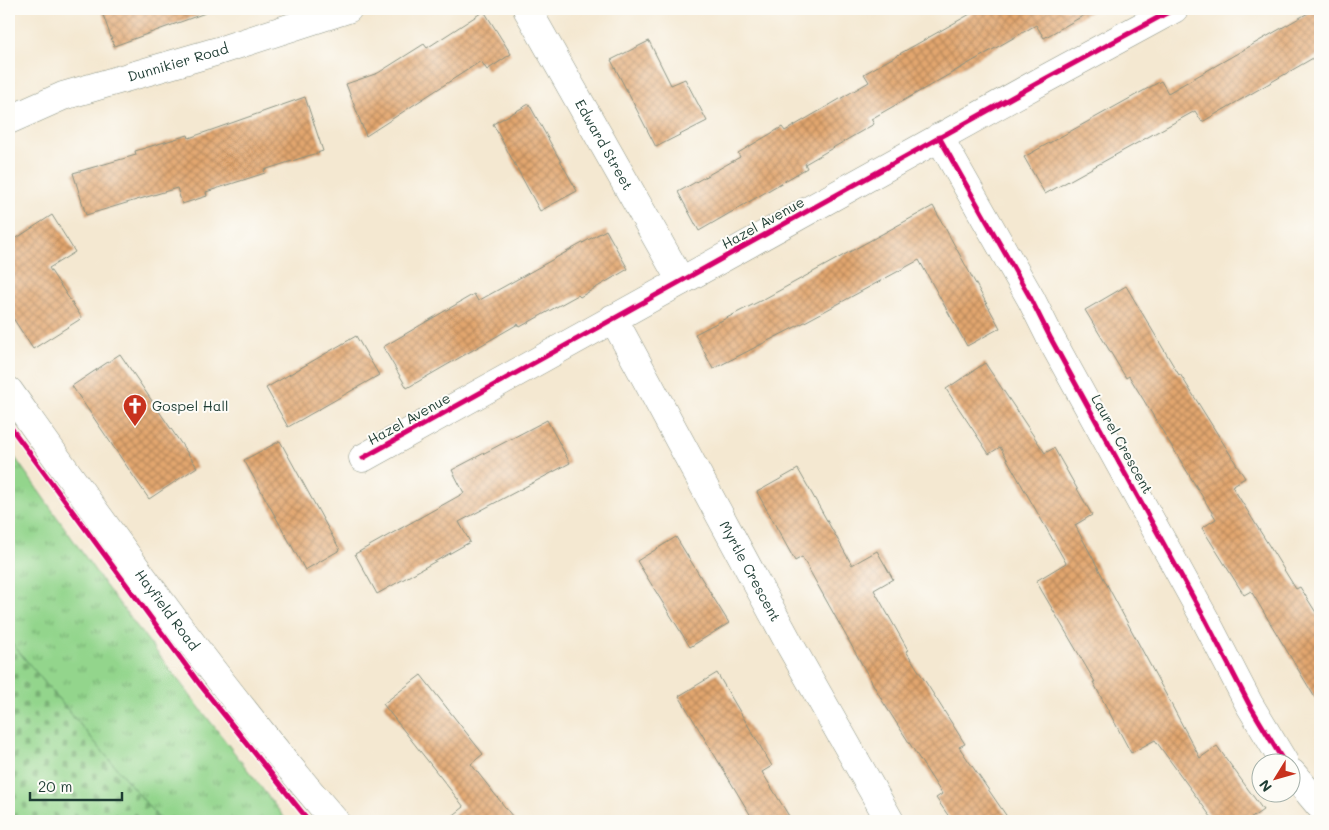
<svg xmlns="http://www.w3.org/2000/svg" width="1329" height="830" font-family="Mali,sans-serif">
<defs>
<pattern id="grass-tufts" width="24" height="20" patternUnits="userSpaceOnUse" patternTransform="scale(1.25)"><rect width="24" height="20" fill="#93d58c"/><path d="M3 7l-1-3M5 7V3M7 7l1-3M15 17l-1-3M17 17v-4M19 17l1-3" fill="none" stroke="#77ae73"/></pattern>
<pattern id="cemetery-stones" width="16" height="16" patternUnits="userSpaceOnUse" patternTransform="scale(1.25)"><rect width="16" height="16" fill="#93d58c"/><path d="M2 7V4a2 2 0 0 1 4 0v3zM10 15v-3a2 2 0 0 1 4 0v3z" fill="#77ae73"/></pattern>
<pattern id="building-cross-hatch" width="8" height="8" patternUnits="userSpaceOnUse" patternTransform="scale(1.25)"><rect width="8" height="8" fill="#e2a66e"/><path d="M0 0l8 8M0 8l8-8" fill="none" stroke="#b7885b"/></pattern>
</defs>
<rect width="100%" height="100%" fill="#fdfcf7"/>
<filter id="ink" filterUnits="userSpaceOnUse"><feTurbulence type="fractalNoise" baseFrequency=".02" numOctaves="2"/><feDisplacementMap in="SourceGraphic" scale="10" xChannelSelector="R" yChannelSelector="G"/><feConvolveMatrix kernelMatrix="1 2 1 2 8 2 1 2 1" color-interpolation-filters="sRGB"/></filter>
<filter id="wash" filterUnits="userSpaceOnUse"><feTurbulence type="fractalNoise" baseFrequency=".0096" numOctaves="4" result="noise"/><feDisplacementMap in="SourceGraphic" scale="20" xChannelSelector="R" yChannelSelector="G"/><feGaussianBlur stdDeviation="1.12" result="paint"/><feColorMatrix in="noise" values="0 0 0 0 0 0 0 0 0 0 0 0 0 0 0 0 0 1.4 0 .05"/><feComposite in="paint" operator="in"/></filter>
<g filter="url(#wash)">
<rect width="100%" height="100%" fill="#f4e8d1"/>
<path fill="url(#grass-tufts)" stroke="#598960" d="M 9,449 L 105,585 L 287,821 L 161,821 L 9,640 Z"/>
<path fill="url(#cemetery-stones)" stroke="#598960" d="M 9,640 L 161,821 L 9,821 Z"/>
<g id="blocks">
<path fill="url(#building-cross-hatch)" d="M 101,9 L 208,9 L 208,12 L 114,46 Z
M 979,9 L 1095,9 L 1044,38 L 1036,25 L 871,119 L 874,124 L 805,164 L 807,168 L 699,231 L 678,192 L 740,157 L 738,153 L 782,127 L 785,131 L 869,82 L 864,74 Z
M 1315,9 L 1320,9 L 1320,54 L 1202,122 L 1195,111 L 1045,194 L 1024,157 L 1161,81 L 1168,93 Z
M 484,11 L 511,54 L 487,70 L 481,61 L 366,136 L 346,84 L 378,73 L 424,44 L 427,48 Z
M 649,41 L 671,85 L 685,79 L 707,121 L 656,147 L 611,60 Z
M 305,97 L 323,151 L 264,170 L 265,173 L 206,192 L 207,196 L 182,204 L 177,188 L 86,215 L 73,173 L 136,155 L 135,151 L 188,135 L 189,138 Z
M 529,104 L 577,191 L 540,211 L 493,124 Z
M 933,206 L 1000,328 L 967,346 L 919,260 L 801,324 L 713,369 L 695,334 L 764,299 Z
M 52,215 L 75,252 L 49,268 L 82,318 L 33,349 L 9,312 L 9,243 Z
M 606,230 L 628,269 L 580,297 L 578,295 L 520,327 L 518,324 L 407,388 L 383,347 L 474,294 L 478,301 Z
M 1126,286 L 1179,375 L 1180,374 L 1245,478 L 1232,486 L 1296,589 L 1300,587 L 1320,619 L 1320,706 L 1251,591 L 1244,595 L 1202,528 L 1216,519 L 1129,376 L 1126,378 L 1085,310 Z
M 356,336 L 379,375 L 288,427 L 266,388 Z
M 120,354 L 197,467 L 149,499 L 72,386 Z
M 985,363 L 1045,453 L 1054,448 L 1092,515 L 1075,525 L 1200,758 L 1217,746 L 1263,810 L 1247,821 L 1214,821 L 1155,740 L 1131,753 L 1093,682 L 1095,682 L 1036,581 L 1066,563 L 1000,447 L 989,454 L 946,389 Z
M 547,420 L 570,463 L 459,522 L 470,542 L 377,594 L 355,554 L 464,493 L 452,470 Z
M 280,441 L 340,550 L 305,570 L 244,460 Z
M 798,469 L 852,565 L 877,551 L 893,579 L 874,590 L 908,650 L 906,651 L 965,744 L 959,747 L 1010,821 L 952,821 L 936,798 L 942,794 L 883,702 L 802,557 L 795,561 L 757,492 Z
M 676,537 L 729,623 L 690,647 L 637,561 Z
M 717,673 L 772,766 L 762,772 L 792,821 L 754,821 L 679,696 Z
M 421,675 L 483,754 L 471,764 L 516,821 L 446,821 L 464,807 L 383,704 Z"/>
</g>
</g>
<g filter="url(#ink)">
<use href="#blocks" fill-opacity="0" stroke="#8a9282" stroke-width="1"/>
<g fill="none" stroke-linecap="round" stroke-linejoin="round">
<defs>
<g id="minor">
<path id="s1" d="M 527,9 L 681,281"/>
<path d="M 939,137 L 1031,299 L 1051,339 L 1205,619 L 1249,704 L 1284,762"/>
<path id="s2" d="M 613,318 L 790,645 L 890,821"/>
<path d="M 363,458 L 1045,79 L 1174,9"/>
<path d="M 1292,773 L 1320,806"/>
</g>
<g id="tertiary">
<path id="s3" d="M 9,120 L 63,96 L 218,51 L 348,9"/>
<path id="s4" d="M 9,391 C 113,537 217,685 335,821"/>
</g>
</defs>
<use href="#minor" stroke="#8a9282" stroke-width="29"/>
<use href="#tertiary" stroke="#8a9282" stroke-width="29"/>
<use href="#minor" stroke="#fff" stroke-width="28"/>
<use href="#tertiary" stroke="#fff" stroke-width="28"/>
<defs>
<path id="cycleway" d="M 939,137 L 1031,299 L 1051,339 L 1205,619 L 1249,704 L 1284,762
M 9,425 L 201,686 L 309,821
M 363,458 L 1045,79 L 1174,9"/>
</defs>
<use href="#cycleway" stroke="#fdfcf7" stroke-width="8"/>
<use href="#cycleway" stroke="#d6006c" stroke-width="5"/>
</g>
</g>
<defs>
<symbol id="church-pin" viewBox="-11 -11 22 30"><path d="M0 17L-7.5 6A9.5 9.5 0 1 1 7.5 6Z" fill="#c8321e" stroke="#fdfcf7"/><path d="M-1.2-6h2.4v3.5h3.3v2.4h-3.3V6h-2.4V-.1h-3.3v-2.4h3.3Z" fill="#fff"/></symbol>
</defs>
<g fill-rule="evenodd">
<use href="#church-pin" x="121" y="392" width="28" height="38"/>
</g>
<g text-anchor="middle" stroke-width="4" stroke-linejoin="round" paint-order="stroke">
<g font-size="14" fill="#1f3d34" stroke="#fdfcf7">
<text dy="5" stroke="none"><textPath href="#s3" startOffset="179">Dunnikier Road</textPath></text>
<text dy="5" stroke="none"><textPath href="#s1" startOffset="156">Edward Street</textPath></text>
<text transform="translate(763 223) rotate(-29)" y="5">Hazel Avenue</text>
<text transform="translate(409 419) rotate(-29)" y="5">Hazel Avenue</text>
<text transform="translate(1122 444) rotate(61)" y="5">Laurel Crescent</text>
<text dy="5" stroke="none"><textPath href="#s2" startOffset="288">Myrtle Crescent</textPath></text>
<text dy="5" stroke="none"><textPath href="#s4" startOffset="270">Hayfield Road</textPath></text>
</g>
<g font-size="14" fill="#1f3d34" stroke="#fdfcf7" text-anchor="start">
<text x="152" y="411">Gospel Hall</text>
</g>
</g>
<rect width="1329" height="830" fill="none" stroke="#fdfcf7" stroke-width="30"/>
<g transform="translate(1276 778) rotate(233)"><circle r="24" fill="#fdfcf7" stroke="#a4b0a9"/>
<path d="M0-4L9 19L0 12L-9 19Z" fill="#c8321e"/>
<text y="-8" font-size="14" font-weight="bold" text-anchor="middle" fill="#1f3d34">N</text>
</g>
<path d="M30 792v8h92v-8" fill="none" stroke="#1f3d34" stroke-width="2.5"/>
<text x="38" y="792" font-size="15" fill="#1f3d34" stroke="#fdfcf7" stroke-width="4" paint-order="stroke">20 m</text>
</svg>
